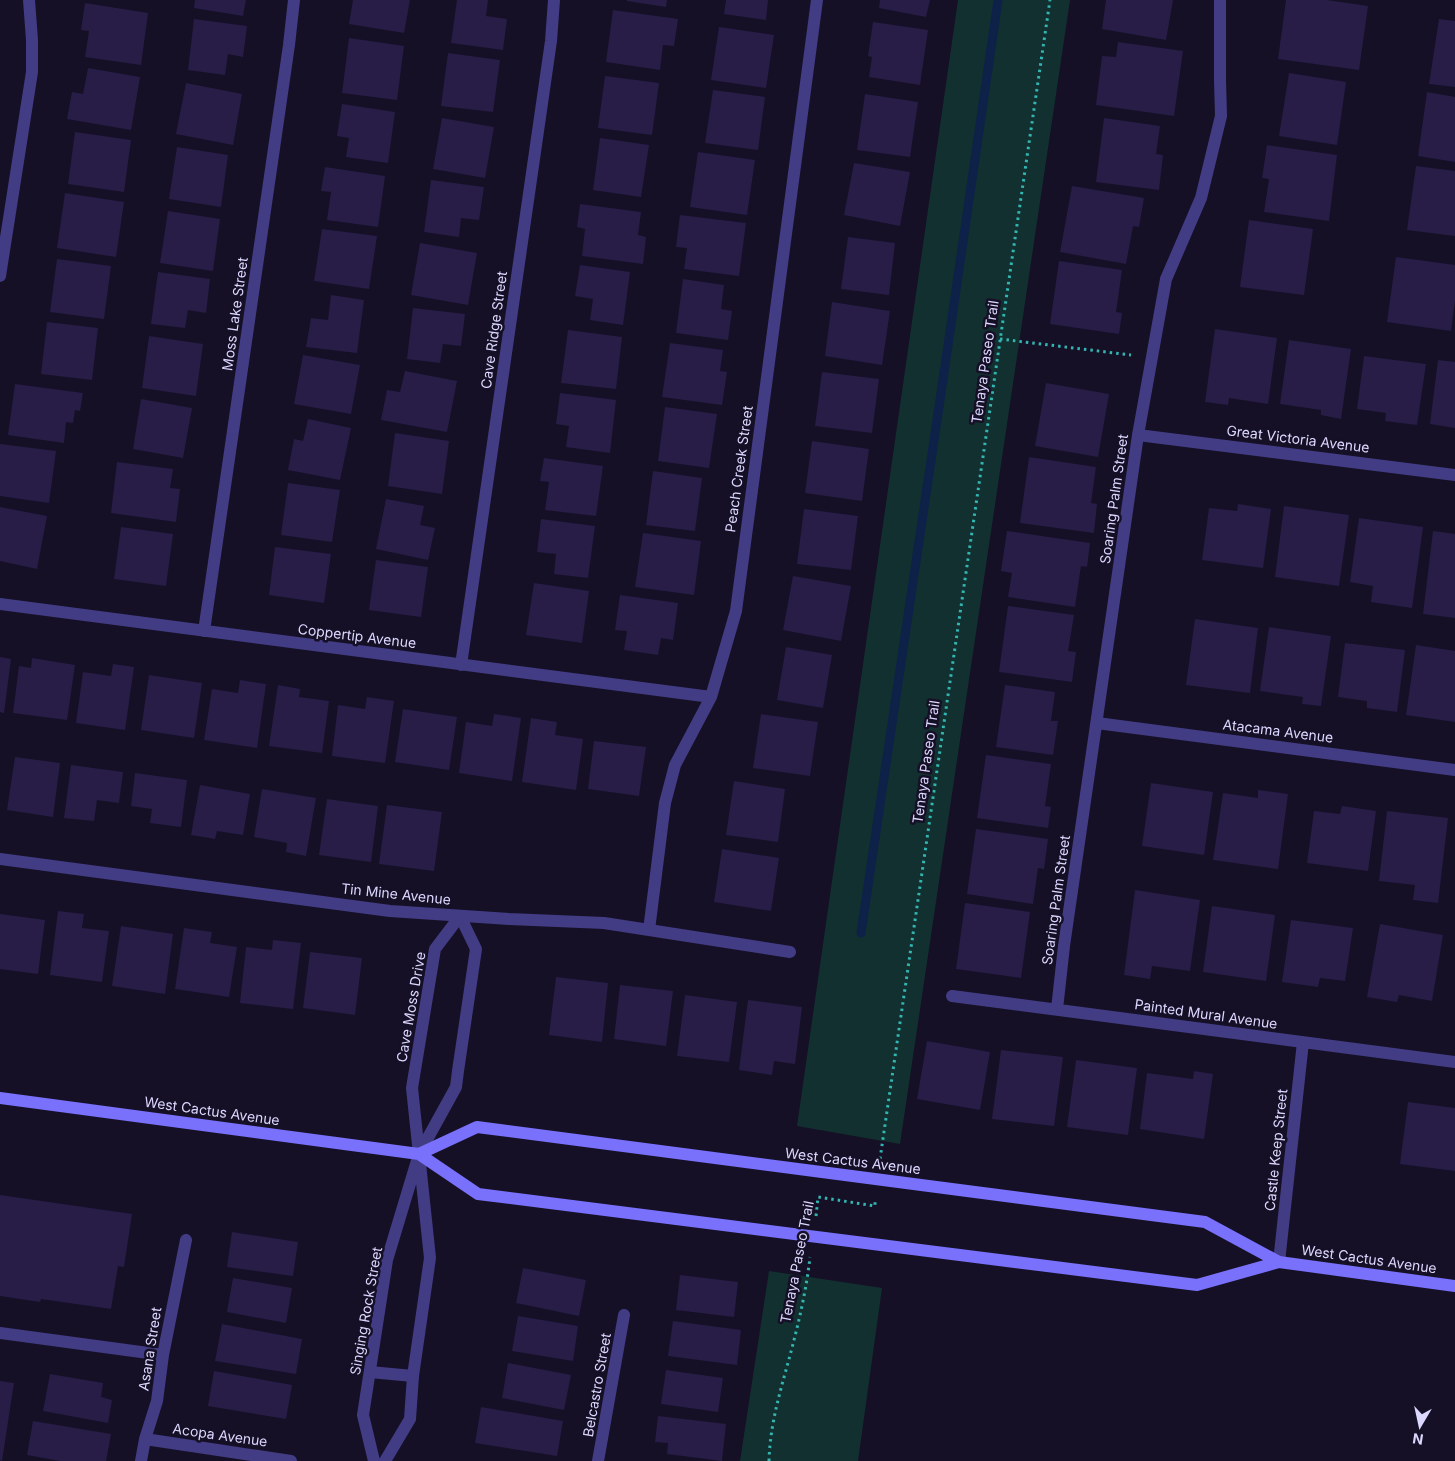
<svg xmlns="http://www.w3.org/2000/svg" width="1455" height="1461" font-family="Inter,sans-serif">
<rect width="100%" height="100%" fill="#151026"/>
<path fill="#133030" d="M 958,0 L 1070,0 L 900,1144 L 797,1126 Z
M 769,1271 L 882,1288 L 858,1461 L 740,1461 Z"/>
<g fill="none" stroke-linecap="round" stroke-linejoin="round">
<path stroke="#0e2148" stroke-width="9" d="M 861,933 L 945,366 L 998,0"/>
</g>
<path fill="#271d47" d="M 195,0 L 246,0 L 243,16 L 194,8 Z
M 353,0 L 410,0 L 404,33 L 349,24 Z
M 457,0 L 488,0 L 486,16 L 507,19 L 503,50 L 451,43 Z
M 627,0 L 667,0 L 666,7 L 627,1 Z
M 726,0 L 768,0 L 766,20 L 724,14 Z
M 880,0 L 930,0 L 926,17 L 879,8 Z
M 1106,0 L 1173,0 L 1166,40 L 1102,29 Z
M 1286,0 L 1327,0 L 1368,6 L 1359,70 L 1278,59 Z
M 85,3 L 148,13 L 141,65 L 85,57 L 89,31 L 81,30 Z
M 613,10 L 678,19 L 674,46 L 663,45 L 660,70 L 606,62 Z
M 194,19 L 247,26 L 243,57 L 228,54 L 225,75 L 188,70 Z
M 1439,19 L 1455,21 L 1455,87 L 1429,84 Z
M 873,22 L 928,30 L 920,85 L 869,77 L 872,57 L 868,56 Z
M 719,27 L 774,35 L 766,88 L 711,80 Z
M 349,38 L 404,46 L 397,100 L 342,93 Z
M 1118,42 L 1183,51 L 1174,116 L 1096,105 L 1102,56 L 1116,57 Z
M 448,53 L 500,60 L 493,112 L 441,106 Z
M 88,68 L 140,77 L 131,130 L 67,119 L 72,92 L 83,94 Z
M 1289,73 L 1346,82 L 1337,145 L 1279,136 Z
M 605,76 L 659,83 L 652,135 L 598,128 Z
M 186,83 L 242,94 L 233,145 L 176,134 Z
M 713,90 L 765,97 L 758,150 L 705,143 Z
M 1427,92 L 1455,97 L 1455,162 L 1418,156 Z
M 865,94 L 918,102 L 910,157 L 857,150 Z
M 342,104 L 395,112 L 388,163 L 346,157 L 349,138 L 337,136 Z
M 442,118 L 494,127 L 485,178 L 433,169 Z
M 1104,118 L 1160,126 L 1156,154 L 1163,155 L 1159,190 L 1096,182 Z
M 75,132 L 131,140 L 124,192 L 68,184 Z
M 600,138 L 649,145 L 641,197 L 593,190 Z
M 1267,145 L 1337,155 L 1329,221 L 1264,212 L 1269,179 L 1262,178 Z
M 177,147 L 228,155 L 221,207 L 169,199 Z
M 698,152 L 755,160 L 747,215 L 690,207 Z
M 854,163 L 910,172 L 900,226 L 844,215 Z
M 1416,166 L 1455,171 L 1455,236 L 1407,230 Z
M 325,167 L 385,176 L 378,227 L 327,220 L 331,192 L 321,191 Z
M 431,180 L 484,187 L 479,220 L 461,218 L 459,237 L 424,232 Z
M 1072,186 L 1144,198 L 1139,227 L 1133,226 L 1126,264 L 1060,252 Z
M 65,193 L 124,202 L 116,257 L 57,248 Z
M 580,204 L 641,212 L 638,235 L 646,237 L 643,264 L 582,256 L 585,229 L 577,227 Z
M 168,211 L 220,219 L 213,271 L 160,263 Z
M 680,215 L 746,223 L 739,276 L 684,269 L 687,248 L 676,247 Z
M 1249,220 L 1313,229 L 1304,295 L 1240,287 Z
M 322,229 L 377,236 L 369,289 L 314,281 Z
M 848,237 L 895,243 L 889,295 L 841,289 Z
M 420,243 L 477,253 L 468,305 L 411,295 Z
M 1396,257 L 1455,265 L 1455,300 L 1451,331 L 1387,322 Z
M 57,259 L 111,266 L 104,319 L 50,312 Z
M 1059,261 L 1122,270 L 1116,312 L 1122,313 L 1119,334 L 1050,324 Z
M 580,265 L 630,272 L 623,325 L 590,320 L 593,299 L 575,296 Z
M 158,272 L 210,279 L 206,313 L 188,310 L 185,328 L 151,324 Z
M 683,279 L 724,285 L 721,309 L 732,311 L 728,340 L 676,333 Z
M 331,295 L 364,300 L 357,353 L 306,347 L 311,318 L 328,320 Z
M 832,302 L 890,311 L 882,365 L 825,356 Z
M 413,308 L 465,314 L 461,346 L 443,344 L 440,363 L 407,359 Z
M 47,322 L 98,328 L 92,380 L 41,374 Z
M 1215,329 L 1277,338 L 1268,404 L 1229,398 L 1228,405 L 1205,402 Z
M 568,330 L 622,337 L 616,389 L 561,383 Z
M 149,336 L 203,344 L 196,396 L 142,388 Z
M 1289,340 L 1351,349 L 1341,419 L 1321,415 L 1321,410 L 1280,404 Z
M 670,343 L 723,350 L 720,371 L 727,372 L 722,405 L 662,397 Z
M 303,355 L 360,365 L 351,414 L 294,404 Z
M 1364,356 L 1426,364 L 1417,425 L 1385,421 L 1386,413 L 1357,409 Z
M 1438,360 L 1455,362 L 1455,428 L 1430,424 Z
M 405,371 L 457,381 L 447,432 L 381,420 L 387,390 L 400,392 Z
M 822,372 L 879,379 L 872,433 L 815,426 Z
M 1046,383 L 1109,394 L 1098,457 L 1035,446 Z
M 15,384 L 83,393 L 80,411 L 75,410 L 73,423 L 66,422 L 64,443 L 8,435 Z
M 560,393 L 616,400 L 610,453 L 566,447 L 569,426 L 556,424 Z
M 141,399 L 192,408 L 183,458 L 133,449 Z
M 665,407 L 717,414 L 709,468 L 658,461 Z
M 308,419 L 351,428 L 340,480 L 288,470 L 294,439 L 303,441 Z
M 395,433 L 449,441 L 442,494 L 388,486 Z
M 812,441 L 869,449 L 862,501 L 805,493 Z
M 0,444 L 56,451 L 49,503 L 0,496 Z
M 1029,457 L 1096,467 L 1091,503 L 1097,504 L 1094,533 L 1020,523 Z
M 544,458 L 603,466 L 596,516 L 545,510 L 549,482 L 540,481 Z
M 117,462 L 173,469 L 170,488 L 180,489 L 176,522 L 111,513 Z
M 653,471 L 702,478 L 695,531 L 646,525 Z
M 288,483 L 340,490 L 332,542 L 281,535 Z
M 386,499 L 424,506 L 420,525 L 435,528 L 428,560 L 376,549 Z
M 1238,504 L 1271,509 L 1263,568 L 1202,560 L 1209,508 L 1237,511 Z
M 1284,506 L 1349,515 L 1339,586 L 1275,577 Z
M 0,507 L 47,516 L 37,569 L 0,561 Z
M 804,509 L 858,516 L 851,570 L 797,564 Z
M 1359,518 L 1423,527 L 1412,608 L 1371,602 L 1373,586 L 1350,582 Z
M 541,519 L 595,526 L 588,578 L 554,574 L 556,554 L 537,552 Z
M 121,527 L 173,534 L 166,586 L 114,579 Z
M 1007,531 L 1090,543 L 1087,567 L 1081,566 L 1075,607 L 1008,597 L 1012,573 L 1001,571 Z
M 1433,531 L 1455,534 L 1455,618 L 1423,614 Z
M 643,533 L 701,541 L 694,595 L 635,587 Z
M 275,547 L 331,554 L 324,603 L 269,595 Z
M 376,560 L 428,567 L 421,617 L 369,610 Z
M 793,576 L 851,586 L 841,641 L 783,630 Z
M 534,583 L 589,591 L 582,643 L 526,635 Z
M 620,595 L 678,603 L 673,640 L 661,638 L 658,655 L 624,650 L 627,631 L 615,630 Z
M 1008,606 L 1074,615 L 1068,651 L 1076,652 L 1072,682 L 999,672 Z
M 1195,619 L 1258,628 L 1250,693 L 1186,685 Z
M 1269,627 L 1331,636 L 1321,706 L 1302,704 L 1303,697 L 1260,691 Z
M 1345,643 L 1405,650 L 1397,712 L 1367,708 L 1367,701 L 1338,697 Z
M 1416,645 L 1455,651 L 1455,722 L 1406,715 Z
M 786,647 L 832,655 L 823,708 L 777,700 Z
M 0,657 L 11,659 L 4,713 L 0,712 Z
M 32,658 L 75,665 L 67,720 L 13,713 L 19,666 L 31,668 Z
M 113,664 L 134,667 L 125,730 L 76,723 L 83,672 L 111,676 Z
M 149,675 L 202,683 L 194,738 L 141,730 Z
M 240,680 L 266,684 L 257,748 L 204,740 L 212,689 L 238,693 Z
M 278,685 L 300,689 L 299,697 L 329,701 L 322,753 L 269,746 Z
M 1005,685 L 1055,692 L 1051,721 L 1058,721 L 1053,755 L 996,747 Z
M 367,697 L 394,701 L 385,763 L 332,756 L 338,705 L 365,709 Z
M 403,709 L 457,717 L 449,770 L 395,762 Z
M 494,714 L 521,718 L 512,781 L 459,773 L 466,722 L 492,726 Z
M 761,714 L 818,722 L 810,776 L 753,768 Z
M 531,718 L 557,722 L 555,735 L 583,739 L 576,790 L 522,782 Z
M 594,741 L 646,747 L 639,796 L 588,789 Z
M 986,755 L 1051,764 L 1045,806 L 1051,807 L 1048,828 L 977,818 Z
M 15,757 L 60,763 L 53,817 L 7,810 Z
M 71,765 L 123,772 L 119,803 L 97,800 L 94,821 L 64,818 Z
M 135,773 L 187,780 L 181,827 L 150,823 L 152,809 L 131,806 Z
M 734,781 L 785,789 L 778,842 L 726,835 Z
M 1151,783 L 1213,792 L 1204,855 L 1142,846 Z
M 200,785 L 250,794 L 243,835 L 217,831 L 215,839 L 191,835 Z
M 262,789 L 316,798 L 306,856 L 286,852 L 287,843 L 254,837 Z
M 1258,790 L 1288,794 L 1278,869 L 1213,860 L 1223,793 L 1258,798 Z
M 327,799 L 378,806 L 371,862 L 319,855 Z
M 387,805 L 442,812 L 434,871 L 379,864 Z
M 1342,806 L 1376,811 L 1368,871 L 1307,863 L 1314,811 L 1340,814 Z
M 1387,811 L 1448,818 L 1438,903 L 1413,900 L 1415,885 L 1379,881 Z
M 976,829 L 1048,839 L 1044,869 L 1038,868 L 1033,904 L 967,894 Z
M 722,849 L 779,858 L 771,911 L 714,902 Z
M 1135,890 L 1200,900 L 1190,971 L 1152,966 L 1150,979 L 1124,975 Z
M 965,903 L 1030,912 L 1021,978 L 956,969 Z
M 1212,906 L 1275,915 L 1266,981 L 1203,972 Z
M 58,911 L 84,914 L 82,928 L 109,931 L 102,982 L 50,975 Z
M 0,914 L 45,920 L 38,974 L 0,969 Z
M 1291,920 L 1353,928 L 1345,981 L 1320,978 L 1318,987 L 1282,982 Z
M 1380,924 L 1443,935 L 1432,1001 L 1399,995 L 1397,1002 L 1367,997 Z
M 121,926 L 173,934 L 165,994 L 112,986 Z
M 184,928 L 212,932 L 210,943 L 237,947 L 229,997 L 175,989 Z
M 273,940 L 301,943 L 293,1009 L 240,1003 L 246,947 L 272,950 Z
M 310,952 L 362,958 L 355,1015 L 303,1008 Z
M 556,977 L 608,983 L 602,1042 L 549,1035 Z
M 620,985 L 673,991 L 666,1046 L 614,1039 Z
M 685,995 L 737,1002 L 729,1062 L 677,1056 Z
M 748,1000 L 802,1007 L 795,1064 L 774,1061 L 772,1075 L 739,1070 Z
M 927,1041 L 990,1052 L 980,1110 L 917,1099 Z
M 1001,1050 L 1063,1057 L 1054,1126 L 992,1119 Z
M 1076,1060 L 1137,1068 L 1128,1135 L 1067,1127 Z
M 1194,1071 L 1213,1074 L 1204,1139 L 1140,1129 L 1147,1073 L 1193,1079 Z
M 1408,1102 L 1455,1108 L 1455,1171 L 1400,1164 Z
M 0,1195 L 132,1214 L 124,1267 L 118,1266 L 111,1309 L 41,1299 L 40,1302 L 0,1296 Z
M 232,1232 L 298,1242 L 293,1276 L 227,1267 Z
M 523,1268 L 586,1280 L 579,1316 L 516,1303 Z
M 680,1275 L 738,1282 L 734,1317 L 676,1310 Z
M 233,1278 L 292,1288 L 286,1323 L 227,1312 Z
M 518,1316 L 578,1326 L 573,1361 L 512,1351 Z
M 673,1321 L 741,1330 L 737,1365 L 668,1356 Z
M 222,1324 L 302,1339 L 296,1374 L 215,1361 Z
M 508,1363 L 571,1375 L 564,1410 L 502,1398 Z
M 666,1370 L 723,1378 L 718,1412 L 661,1404 Z
M 214,1371 L 292,1385 L 286,1419 L 208,1406 Z
M 50,1374 L 103,1383 L 101,1397 L 112,1400 L 108,1423 L 43,1411 Z
M 0,1381 L 14,1383 L 2,1461 L 0,1460 Z
M 481,1407 L 563,1421 L 557,1456 L 475,1443 Z
M 658,1416 L 726,1424 L 722,1461 L 667,1454 L 668,1443 L 655,1442 Z
M 33,1421 L 111,1434 L 106,1461 L 60,1461 L 27,1455 Z"/>
<g fill="none" stroke-linecap="round" stroke-linejoin="round">
<path stroke="#33b5b2" stroke-width="3" stroke-dasharray="2.5 4" stroke-linecap="butt" d="M 1000,339 L 1131,355
M 880,1159 L 1050,0
M 816,1216 L 818,1197 L 875,1206 L 875,1200
M 769,1461 C 770,1419 784,1380 794,1340 C 801,1313 807,1284 810,1257"/>
<path stroke="#423c84" stroke-width="12" d="M 370,1372 L 413,1376"/>
<path stroke="#423c84" stroke-width="12" d="M 0,276 L 32,72 L 32,40 L 29,0
M 1138,435 L 1455,475
M 0,604 L 711,697
M 204,631 L 289,45 L 294,0
M 461,665 L 551,41 L 554,0
M 1097,723 L 1455,770
M 0,859 L 390,911 L 509,919 L 604,923 L 790,952
M 649,930 L 665,803 L 675,765 L 711,697 L 736,611 L 817,0
M 952,996 L 1455,1062
M 1057,1009 L 1064,946 L 1138,435 L 1166,279 L 1201,198 L 1221,116 L 1220,80 L 1220,0
M 1279,1262 L 1303,1042
M 0,1333 L 163,1355
M 145,1439 L 291,1461
M 141,1461 L 145,1439 L 157,1401 L 163,1355 L 186,1240
M 374,1461 L 363,1415 L 387,1260 L 419,1154 L 456,1087 L 458,1071 L 476,949 L 460,916 L 435,949 L 412,1088 L 430,1258 L 413,1376 L 410,1419 L 385,1461
M 598,1461 L 624,1315"/>
<path stroke="#7970fb" stroke-width="12" d="M 0,1098 L 419,1154 L 478,1194 L 1197,1285 L 1279,1262
M 419,1154 L 477,1127 L 1205,1222 L 1279,1262 L 1455,1286"/>
</g>
<g text-anchor="middle" stroke-width="5" stroke-linejoin="round" paint-order="stroke">
<g font-size="14" fill="#dcd7fe" stroke="#151026">
<text transform="translate(235 314) rotate(-82)" y="5">Moss Lake Street</text>
<text transform="translate(494 330) rotate(-82)" y="5">Cave Ridge Street</text>
<text transform="translate(985 362) rotate(-82)" y="5">Tenaya Paseo Trail</text>
<text transform="translate(1298 439) rotate(7)" y="5">Great Victoria Avenue</text>
<text transform="translate(739 469) rotate(-82)" y="5">Peach Creek Street</text>
<text transform="translate(1114 499) rotate(-82)" y="5">Soaring Palm Street</text>
<text transform="translate(357 636) rotate(7)" y="5">Coppertip Avenue</text>
<text transform="translate(1278 731) rotate(7)" y="5">Atacama Avenue</text>
<text transform="translate(926 762) rotate(-82)" y="5">Tenaya Paseo Trail</text>
<text transform="translate(396 894) rotate(6)" y="5">Tin Mine Avenue</text>
<text transform="translate(1056 900) rotate(-82)" y="5">Soaring Palm Street</text>
<text transform="translate(411 1007) rotate(-80)" y="5">Cave Moss Drive</text>
<text transform="translate(1206 1014) rotate(8)" y="5">Painted Mural Avenue</text>
<text transform="translate(212 1111) rotate(8)" y="5">West Cactus Avenue</text>
<text transform="translate(1276 1150) rotate(-84)" y="5">Castle Keep Street</text>
<text transform="translate(853 1161) rotate(7)" y="5">West Cactus Avenue</text>
<text transform="translate(1369 1259) rotate(8)" y="5">West Cactus Avenue</text>
<text transform="translate(797 1262) rotate(-79)" y="5">Tenaya Paseo Trail</text>
<text transform="translate(366 1311) rotate(-80)" y="5">Singing Rock Street</text>
<text transform="translate(150 1349) rotate(-81)" y="5">Asana Street</text>
<text transform="translate(597 1385) rotate(-80)" y="5">Belcastro Street</text>
<text transform="translate(220 1435) rotate(8)" y="5">Acopa Avenue</text>
</g>
</g>
<g transform="translate(1420 1426) rotate(189)" stroke="#151026" stroke-width="4" paint-order="stroke">
<path d="M0-4L9 19L0 12L-9 19Z" fill="#dcd7fe"/>
<text y="-8" font-size="14" font-weight="bold" text-anchor="middle" fill="#dcd7fe">N</text>
</g>
</svg>
